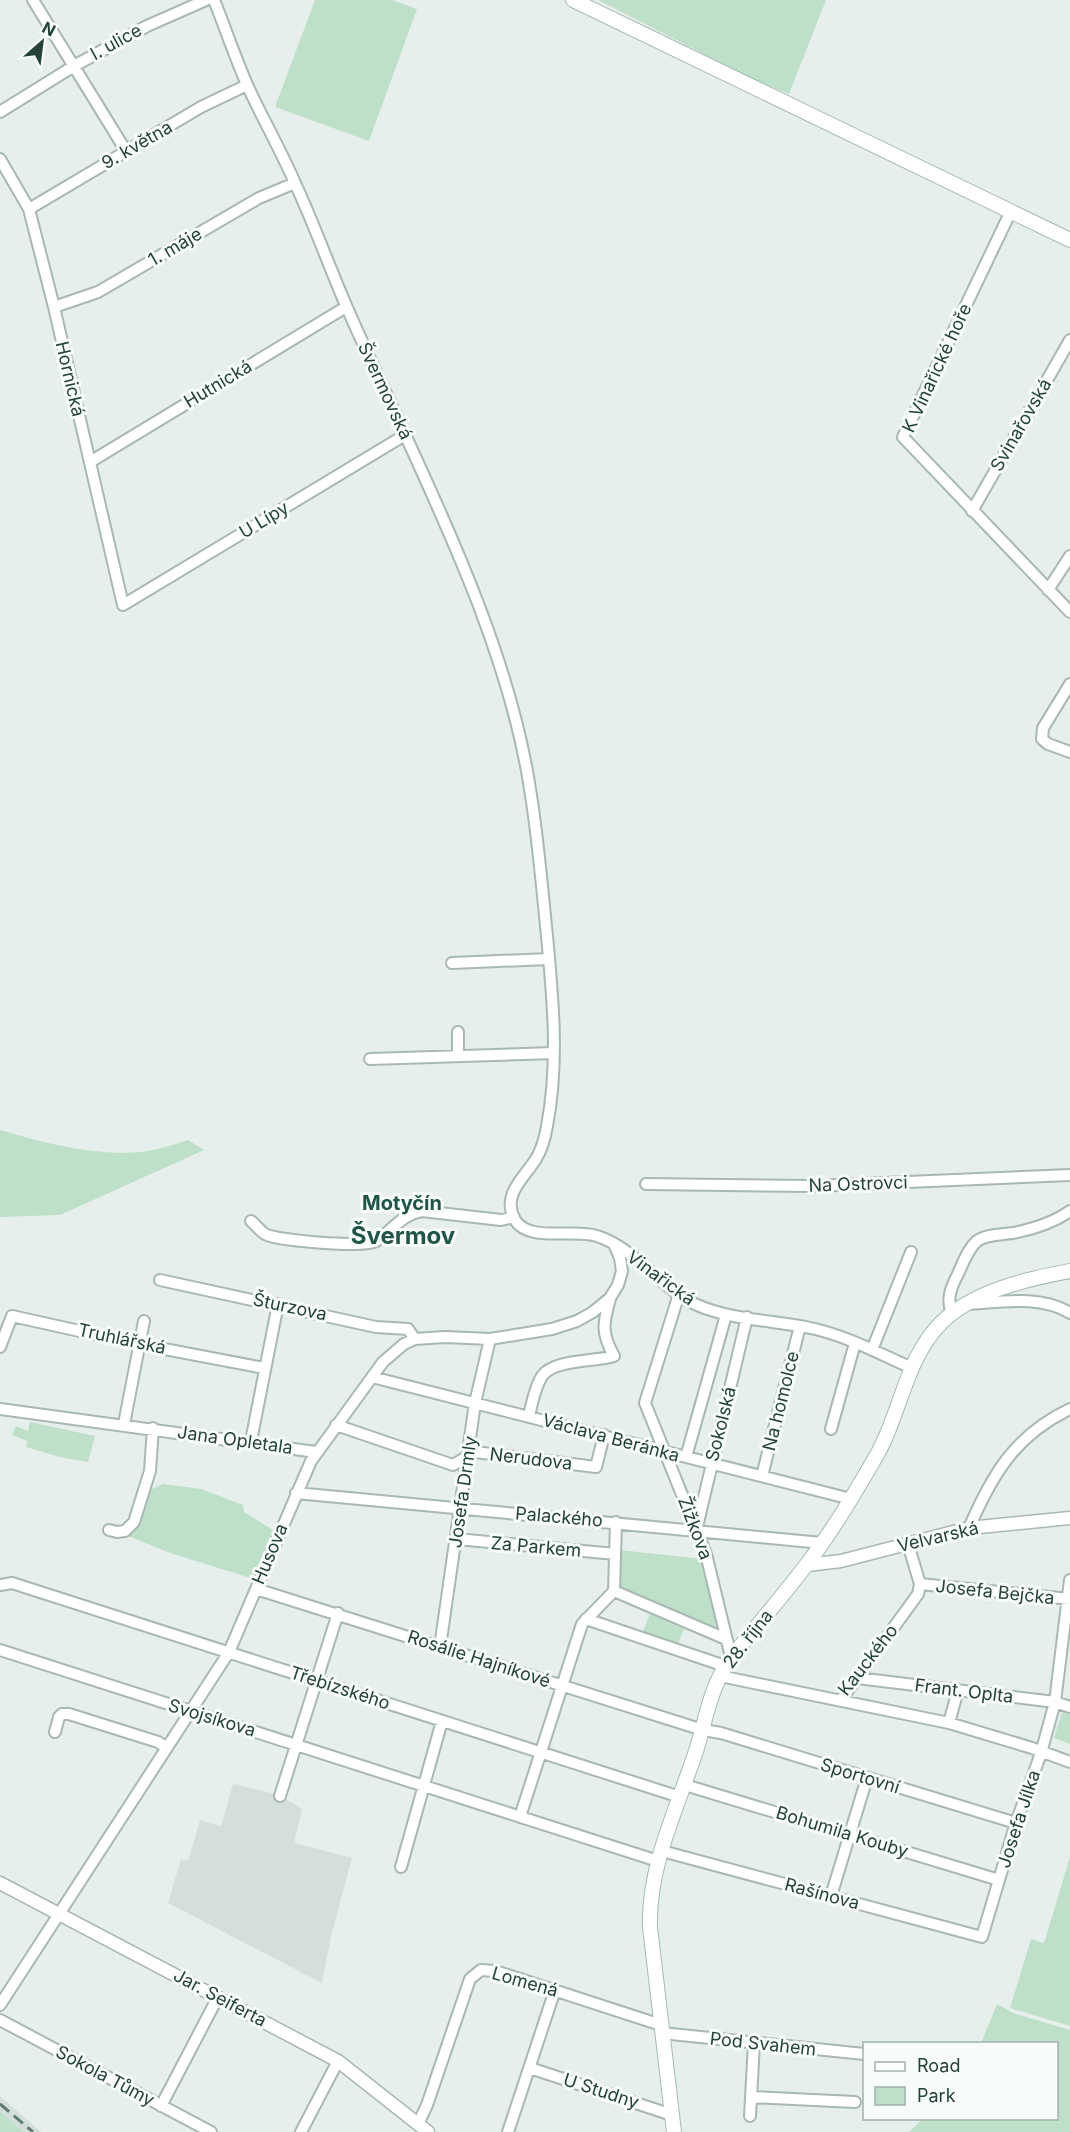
<svg xmlns="http://www.w3.org/2000/svg" width="1070" height="2132" font-family="Inter,sans-serif">
<rect width="100%" height="100%" fill="#e6efeb"/>
<path fill="#d4dfda" d="M 233,1784 L 275,1794 L 285,1798 L 302,1809 L 294,1843 L 352,1858 L 331,1936 L 322,1983 L 168,1903 L 181,1859 L 188,1861 L 200,1820 L 221,1826 Z
M 0,2096 L 41,2132 L 24,2132 L 0,2111 Z"/>
<path fill="#bfe0c8" d="M 315,0 L 392,0 L 417,9 L 369,141 L 275,107 Z
M 598,0 L 826,0 L 789,94 L 759,82 Z
M 0,1130 C 44,1143 102,1158 148,1151 C 162,1149 175,1144 188,1140 L 204,1150 L 60,1215 L 0,1217 Z
M 30,1422 L 95,1436 L 88,1462 L 60,1457 L 26,1447 L 27,1441 L 12,1435 L 16,1426 L 28,1431 Z
M 163,1484 L 201,1489 L 243,1505 L 244,1512 L 273,1530 L 267,1550 L 254,1579 L 170,1553 L 128,1536 L 140,1521 L 150,1490 Z
M 619,1550 L 703,1559 L 720,1629 L 620,1588 Z
M 650,1614 L 684,1629 L 677,1646 L 642,1634 Z
M 1062,1712 L 1070,1715 L 1070,1744 L 1054,1738 Z
M 1070,1857 L 1070,2026 L 1010,2008 L 1031,1939 L 1044,1943 Z
M 997,2004 L 1013,2013 L 1070,2030 L 1070,2132 L 909,2132 L 923,2119 L 1056,2118 L 1056,2044 L 981,2043 Z
M 0,2111 L 24,2132 L 0,2132 Z"/>
<g fill="none" stroke-linecap="round" stroke-linejoin="round">
<defs>
<path id="minor" d="M 33,0 L 126,151
M 214,0 C 226,30 236,60 249,89 C 264,121 281,151 295,183 C 313,222 328,263 345,303 C 360,338 376,372 392,406 C 447,526 510,658 530,789 C 538,837 542,887 547,936 C 553,999 559,1064 547,1126 C 545,1138 542,1149 536,1159 C 524,1178 501,1195 515,1220 C 529,1243 575,1228 597,1236 C 637,1249 660,1289 697,1305 C 734,1321 776,1320 815,1329 C 849,1337 880,1354 912,1368
M 0,112 L 74,66 L 147,26 L 206,0
M 0,159 L 29,209 L 54,307 L 123,605 L 405,435
M 29,209 L 201,107 L 247,85
M 1011,211 L 903,437 L 1070,612
M 54,307 L 98,292 L 259,198 L 295,183
M 90,462 L 346,307
M 972,511 L 1070,340
M 1048,590 L 1070,556
M 1070,684 L 1043,728 L 1042,739 L 1048,744 L 1070,752
M 452,963 L 549,959
M 458,1056 L 458,1032
M 370,1059 L 554,1053
M 646,1184 L 814,1186 L 1070,1175
M 251,1221 C 256,1225 260,1231 265,1234 C 277,1241 365,1248 376,1241 C 393,1230 402,1214 422,1211 L 501,1220 L 514,1217
M 160,1280 L 376,1327 L 408,1329 L 415,1339
M 679,1294 L 645,1403 L 706,1554 L 731,1657
M 968,1304 C 1002,1302 1040,1295 1070,1313
M 952,1314 C 946,1299 951,1287 958,1274 C 963,1263 968,1249 977,1241 C 988,1233 1005,1235 1018,1232 C 1036,1228 1056,1221 1070,1211
M 0,1347 L 12,1316 L 138,1344 L 264,1368
M 872,1350 L 911,1252
M 372,1377 L 851,1499
M 0,1409 L 316,1452
M 529,1416 C 532,1403 535,1387 542,1376 C 554,1359 595,1362 614,1356 C 601,1333 603,1323 610,1299
M 124,1424 L 144,1321
M 336,1425 L 453,1465 L 475,1452 L 596,1467 L 604,1435
M 831,1429 L 855,1343
M 251,1441 L 278,1304
M 686,1457 L 726,1315
M 762,1476 L 800,1326
M 296,1493 L 822,1543
M 969,1528 C 992,1475 1015,1435 1070,1409
M 109,1530 L 117,1532 L 125,1531 L 134,1522 L 150,1471 L 153,1428
M 696,1531 L 747,1317
M 457,1539 L 615,1554
M 920,1584 L 1070,1599
M 0,1585 L 12,1583 L 680,1797
M 256,1589 L 703,1730 L 721,1733 L 1016,1823
M 614,1591 L 726,1639
M 586,1619 L 725,1666
M 440,1647 L 475,1403 L 490,1339
M 0,1650 L 658,1861
M 720,1676 L 949,1723 L 1032,1748 L 1070,1762
M 857,1678 L 1055,1702 L 1070,1707
M 841,1700 L 918,1594 L 920,1584 L 908,1544
M 949,1723 L 958,1690
M 55,1732 L 59,1717 L 62,1714 L 69,1714 L 158,1742 L 167,1748
M 685,1785 L 999,1880
M 280,1796 L 338,1613
M 520,1817 L 582,1624 L 614,1591 L 616,1522
M 662,1851 L 982,1937 L 1016,1823 L 1041,1753 L 1055,1702 L 1070,1580
M 401,1867 L 442,1721
M 831,1896 L 867,1778
M 0,2005 L 229,1652 L 311,1461 L 383,1362 L 404,1344 L 415,1339 L 445,1337 L 490,1339 L 552,1329 L 577,1321 L 593,1312 L 610,1298 L 618,1285 L 622,1271 L 620,1258 L 614,1244
M 0,2020 L 211,2132
M 662,2033 L 864,2054
M 530,2068 L 672,2115
M 751,2097 L 855,2102
M 161,2106 L 218,1997
M 750,2116 L 754,2043
M 418,2124 L 427,2105 L 470,1979 L 481,1970 L 495,1971 L 661,2025
M 301,2132 L 338,2061
M 508,2132 L 555,1990"/>
<path id="tertiary" d="M 807,1565 L 841,1561 L 969,1528 L 1070,1518
M 0,1883 L 338,2061 L 428,2132"/>
<path id="secondary" d="M 573,0 L 1070,240
M 674,2132 L 650,1927 C 648,1865 678,1807 697,1748 C 705,1722 710,1691 725,1667 C 732,1655 741,1645 750,1635 C 769,1611 789,1588 807,1564 C 834,1529 856,1491 878,1453 C 901,1411 906,1358 941,1323 C 973,1291 1027,1279 1070,1271"/>
</defs>
<use href="#minor" stroke="#a8b8b2" stroke-width="14"/>
<use href="#tertiary" stroke="#a8b8b2" stroke-width="15"/>
<use href="#secondary" stroke="#a4bbb3" stroke-width="16"/>
<use href="#minor" stroke="#fff" stroke-width="10"/>
<use href="#tertiary" stroke="#fff" stroke-width="12"/>
<use href="#secondary" stroke="#fff" stroke-width="14"/>
<path stroke="#5f7d75" stroke-width="3" stroke-dasharray="12 6" stroke-linecap="butt" d="M 0,2104 L 33,2132"/>
</g>
<g text-anchor="middle" stroke-width="6" stroke-linejoin="round" paint-order="stroke">
<g font-size="18" fill="#24423a" stroke="#f7fbf9">
<text transform="translate(116 42) rotate(-29)" y="6">I. ulice</text>
<text transform="translate(137 145) rotate(-30)" y="6">9. května</text>
<text transform="translate(175 247) rotate(-30)" y="6">1. máje</text>
<text transform="translate(937 368) rotate(-65)" y="6">K Vinařické hoře</text>
<text transform="translate(70 379) rotate(77)" y="6">Hornická</text>
<text transform="translate(218 384) rotate(-31)" y="6">Hutnická</text>
<text transform="translate(385 391) rotate(65)" y="6">Švermovská</text>
<text transform="translate(1021 425) rotate(-60)" y="6">Svinařovská</text>
<text transform="translate(264 520) rotate(-31)" y="6">U Lípy</text>
<text transform="translate(858 1184) rotate(-2)" y="6">Na Ostrovci</text>
<text transform="translate(661 1278) rotate(36)" y="6">Vinařická</text>
<text transform="translate(290 1307) rotate(12)" y="6">Šturzova</text>
<text transform="translate(122 1339) rotate(12)" y="6">Truhlářská</text>
<text transform="translate(781 1401) rotate(-76)" y="6">Na homolce</text>
<text transform="translate(721 1424) rotate(-76)" y="6">Sokolská</text>
<text transform="translate(611 1438) rotate(15)" y="6">Václava Beránka</text>
<text transform="translate(235 1440) rotate(8)" y="6">Jana Opletala</text>
<text transform="translate(531 1459) rotate(7)" y="6">Nerudova</text>
<text transform="translate(463 1492) rotate(-82)" y="6">Josefa Drmly</text>
<text transform="translate(559 1517) rotate(5)" y="6">Palackého</text>
<text transform="translate(695 1528) rotate(69)" y="6">Žižkova</text>
<text transform="translate(938 1537) rotate(-13)" y="6">Velvarská</text>
<text transform="translate(536 1547) rotate(5)" y="6">Za Parkem</text>
<text transform="translate(270 1554) rotate(-67)" y="6">Husova</text>
<text transform="translate(995 1592) rotate(6)" y="6">Josefa Bejčka</text>
<text transform="translate(748 1639) rotate(-52)" y="6">28. října</text>
<text transform="translate(479 1659) rotate(18)" y="6">Rosálie Hajníkové</text>
<text transform="translate(868 1660) rotate(-52)" y="6">Kauckého</text>
<text transform="translate(340 1688) rotate(18)" y="6">Třebízského</text>
<text transform="translate(964 1691) rotate(7)" y="6">Frant. Oplta</text>
<text transform="translate(212 1718) rotate(17)" y="6">Svojsíkova</text>
<text transform="translate(860 1776) rotate(17)" y="6">Sportovní</text>
<text transform="translate(1019 1819) rotate(-72)" y="6">Josefa Jílka</text>
<text transform="translate(842 1832) rotate(17)" y="6">Bohumila Kouby</text>
<text transform="translate(822 1894) rotate(15)" y="6">Rašínova</text>
<text transform="translate(525 1982) rotate(16)" y="6">Lomená</text>
<text transform="translate(220 1998) rotate(28)" y="6">Jar. Seiferta</text>
<text transform="translate(763 2044) rotate(6)" y="6">Pod Svahem</text>
<text transform="translate(105 2076) rotate(28)" y="6">Sokola Tůmy</text>
<text transform="translate(601 2091) rotate(18)" y="6">U Studny</text>
</g>
<g font-size="20" font-weight="bold" fill="#1f5548" stroke="#f7fbf9">
<text x="402" y="1210">Motyčín</text>
</g>
<g font-size="24" font-weight="bold" fill="#1f5548" stroke="#f7fbf9">
<text x="403" y="1244">Švermov</text>
</g>
</g>
<rect x="863" y="2042" width="195" height="78" fill="#f7fbf9" stroke="#a3b1ad" stroke-width="1.5"/>
<rect x="875" y="2062" width="30" height="9" fill="#ffffff" stroke="#a3b1ad" stroke-width="1.5"/>
<text x="917" y="2072" font-size="18" fill="#24423a">Road</text>
<rect x="875" y="2087" width="30" height="18" fill="#bfe0c8" stroke="#a3b1ad" stroke-width="1.5"/>
<text x="917" y="2102" font-size="18" fill="#24423a">Park</text>
<g transform="translate(42 42) rotate(28)" stroke="#f7fbf9" stroke-width="4.5" paint-order="stroke">
<path d="M0-4.5L10 22L0 15L-10 22Z" fill="#24423a"/>
<text y="-9" font-size="16" font-weight="bold" text-anchor="middle" fill="#24423a">N</text>
</g>
</svg>
